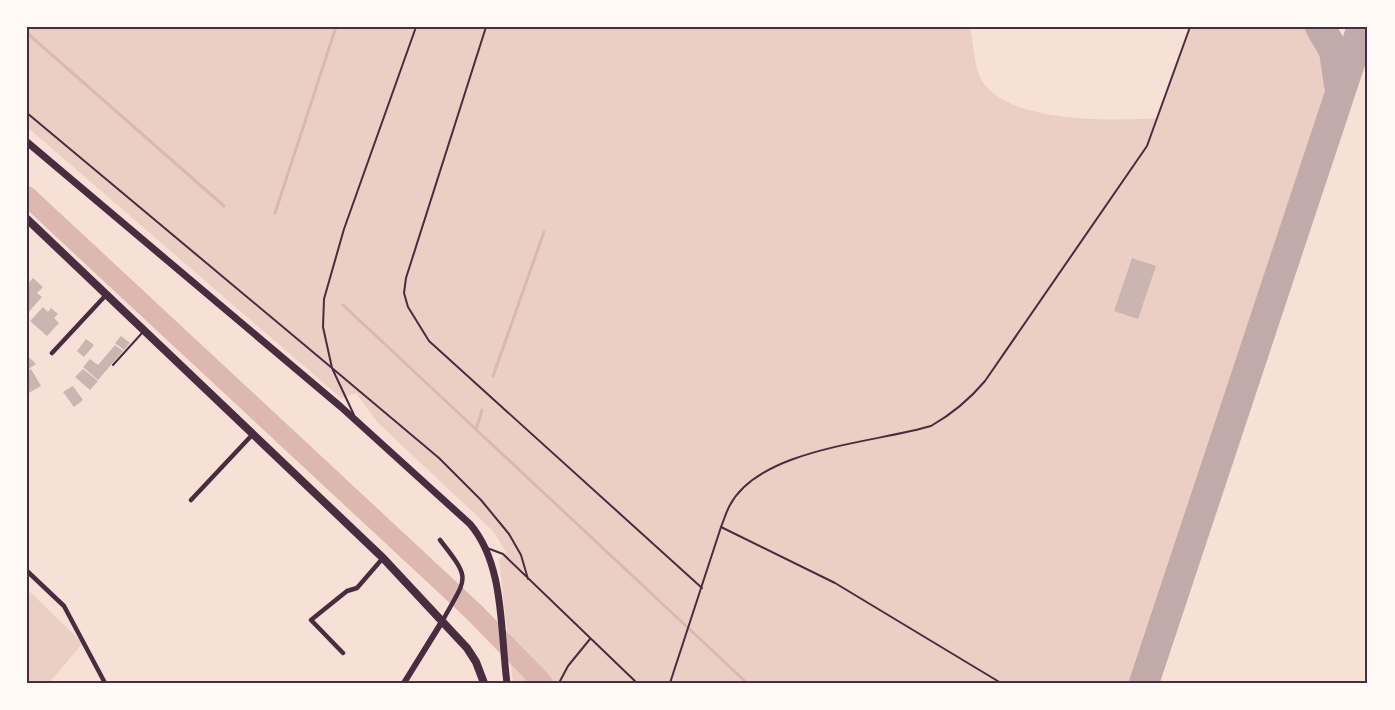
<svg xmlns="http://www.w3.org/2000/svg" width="1395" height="710" font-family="Manrope,sans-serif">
<rect width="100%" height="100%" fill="#f7e1d7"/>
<path fill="#ebcfc5" d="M 27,27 L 970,27 C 973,42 974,63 980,77 C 1002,124 1114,121 1157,118 L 1190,27 L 1320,27 C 1338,50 1341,73 1336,102 L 1144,683 L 513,683 L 499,560 L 506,552 L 493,531 L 377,422 L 356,393 L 341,398 L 27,127 Z
M 27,589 L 83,643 L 49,683 L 27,683 Z"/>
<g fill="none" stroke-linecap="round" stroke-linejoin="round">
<path stroke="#dcb8b0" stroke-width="3" d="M 27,33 L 224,206
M 275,213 L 336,27
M 343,305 L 747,683
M 493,376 L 544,232
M 476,429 L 482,410"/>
<path stroke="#dcb8b0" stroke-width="20" d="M 27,196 L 474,612 L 543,683"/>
<path stroke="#c3aaaa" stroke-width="30" d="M 1320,27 L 1334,51 L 1339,85
M 1144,683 L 1362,27"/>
</g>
<path fill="#ccb4b1" d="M 1132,258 L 1156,266 L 1138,319 L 1114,311 Z
M 33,278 L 43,287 L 37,293 L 42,297 L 27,314 L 27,284 Z
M 43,307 L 48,312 L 51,308 L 58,314 L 54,318 L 59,323 L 47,336 L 30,321 Z
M 121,336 L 130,343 L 124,350 L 115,343 Z
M 86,339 L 94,345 L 84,357 L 77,351 Z
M 115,345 L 123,351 L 98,380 L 83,367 L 90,359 L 98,365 Z
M 29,357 L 36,364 L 27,370 L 27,359 Z
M 31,369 L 41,386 L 27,394 L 27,371 Z
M 83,369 L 98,381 L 90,390 L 75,377 Z
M 73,386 L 83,400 L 74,407 L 63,392 Z"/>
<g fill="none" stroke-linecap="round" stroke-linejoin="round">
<path stroke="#4a2c40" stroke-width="2" d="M 416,27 L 344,229 L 324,299 L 323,327 L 332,368 L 439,458 L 481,500 L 509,534 L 521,555 L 528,579
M 486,27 L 406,278 L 404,293 L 408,307 L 429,341 L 702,588
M 27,113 L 332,368 L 354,415
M 113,365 L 142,333
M 721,527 L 835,583 L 1001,683
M 487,548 L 503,554 L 637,683
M 559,683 L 568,666 L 590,639
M 670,683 L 721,527 C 724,520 726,512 730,505 C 761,448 874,443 931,426 C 952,414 969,400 985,381 L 1147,146 L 1190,27"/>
<path stroke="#4a2c40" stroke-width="4.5" d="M 52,353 L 106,295
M 191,500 L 253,434
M 440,540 C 472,581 467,576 443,620
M 27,571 L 64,606 L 105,683
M 343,653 L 311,620 L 347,591 L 357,588 L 383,558"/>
<path stroke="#4a2c40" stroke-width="6" d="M 404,683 L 443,620"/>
<path stroke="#4a2c40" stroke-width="7" d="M 27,142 L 341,407 L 470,524 C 505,565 500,631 507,683"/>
<path stroke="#4a2c40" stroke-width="8" d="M 27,219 L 383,558 L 467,648 L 476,662 L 484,683"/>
</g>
<rect width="1395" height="710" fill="none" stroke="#fffaf5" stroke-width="57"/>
<rect x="28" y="28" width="1338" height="654" fill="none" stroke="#4a2c40" stroke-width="2"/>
</svg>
